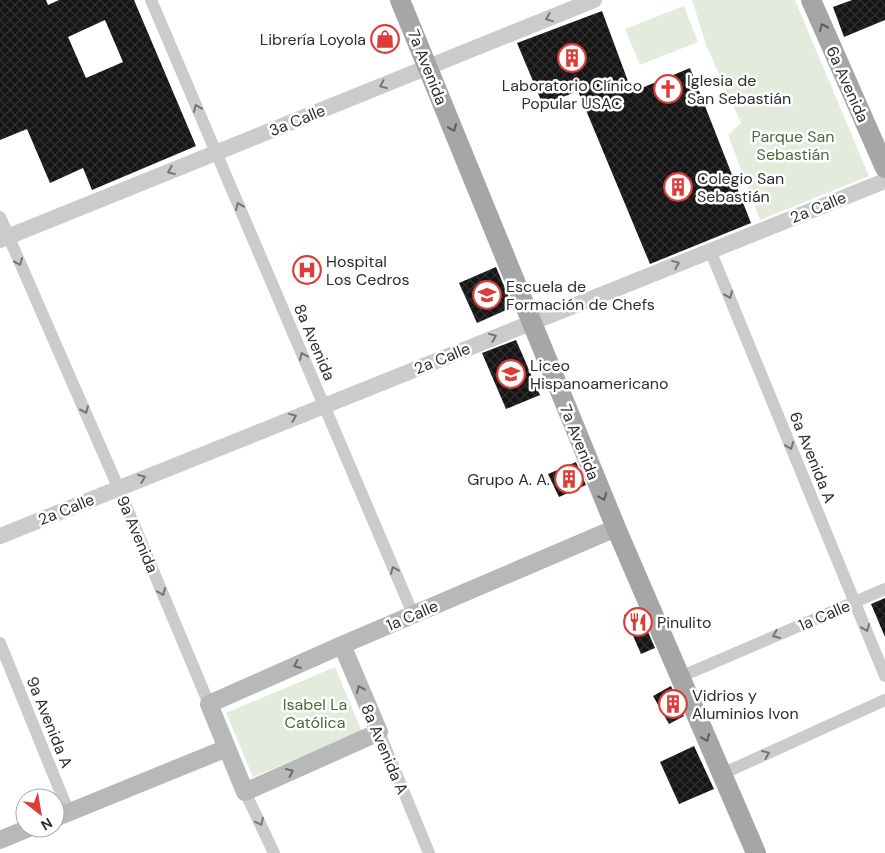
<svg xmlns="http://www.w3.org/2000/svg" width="885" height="853" font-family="'DM Sans',sans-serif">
<defs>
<pattern id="building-cross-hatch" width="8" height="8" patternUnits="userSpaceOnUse" patternTransform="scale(1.25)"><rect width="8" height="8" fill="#151515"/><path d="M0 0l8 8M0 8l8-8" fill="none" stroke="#2f2f2f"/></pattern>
</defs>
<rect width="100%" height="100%" fill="#fff"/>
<path fill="#e3ebdc" d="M 692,0 L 795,0 L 869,176 L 760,220 L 728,135 L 741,123 L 706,45 Z
M 684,6 L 698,42 L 640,65 L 625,29 Z
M 335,667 L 362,732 L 253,777 L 226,713 Z"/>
<path fill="url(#building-cross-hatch)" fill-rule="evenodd" d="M 0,0 L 46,0 L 48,5 L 59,0 L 134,0 L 196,146 L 92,190 L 83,168 L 50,183 L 27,129 L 0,140 ZM 105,20 L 123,62 L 86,78 L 68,37 Z
M 852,0 L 885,0 L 885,20 L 844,37 L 833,7 Z
M 602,11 L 632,92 L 690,68 L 751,223 L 650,264 L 578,91 L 543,105 L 517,43 Z
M 496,267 L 513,307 L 477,323 L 459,283 Z
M 516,340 L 540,395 L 506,409 L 482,353 Z
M 576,462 L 586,485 L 559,497 L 548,474 Z
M 885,598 L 885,637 L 871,604 Z
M 638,609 L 655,648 L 641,654 L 624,615 Z
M 671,686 L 684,716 L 669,724 L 653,696 Z
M 694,746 L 714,789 L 679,804 L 660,762 Z"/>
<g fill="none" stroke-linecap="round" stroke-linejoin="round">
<path stroke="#cbcbcb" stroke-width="12" d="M 151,0 L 413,614
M 0,217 L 118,487 L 209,704
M 710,250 L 885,676
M 0,643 L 69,813
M 680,677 L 885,589
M 379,732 L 429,853
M 722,774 L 885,700
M 245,792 L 274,853"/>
<path stroke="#cbcbcb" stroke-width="16" d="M 0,240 L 594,0
M 0,536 L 885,181"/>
<path stroke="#b8b8b8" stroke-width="18" d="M 342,645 L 379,732 L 245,792 L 209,704 L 342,645 L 616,528
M 55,818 L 227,748
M 0,840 L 29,828"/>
<path stroke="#a6a6a6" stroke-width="20" d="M 400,0 L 616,528 L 756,853
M 811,0 L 885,168"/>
</g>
<defs><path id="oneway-chevron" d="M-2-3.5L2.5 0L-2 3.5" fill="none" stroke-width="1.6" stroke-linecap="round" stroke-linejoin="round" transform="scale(1.25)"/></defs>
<g stroke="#757575">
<use href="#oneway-chevron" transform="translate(549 18) rotate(158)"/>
<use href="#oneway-chevron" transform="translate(383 85) rotate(158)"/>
<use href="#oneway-chevron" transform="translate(197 108) rotate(-113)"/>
<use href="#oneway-chevron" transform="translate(171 171) rotate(158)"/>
<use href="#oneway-chevron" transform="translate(239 206) rotate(-113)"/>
<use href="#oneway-chevron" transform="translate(19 262) rotate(66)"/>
<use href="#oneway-chevron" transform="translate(676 264) rotate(-22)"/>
<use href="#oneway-chevron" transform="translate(729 295) rotate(68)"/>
<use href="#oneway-chevron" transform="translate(493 337) rotate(-22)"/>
<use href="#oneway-chevron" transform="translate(303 356) rotate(-113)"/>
<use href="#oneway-chevron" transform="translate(85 410) rotate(66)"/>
<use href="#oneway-chevron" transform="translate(293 417) rotate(-22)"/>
<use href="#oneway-chevron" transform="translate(790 446) rotate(68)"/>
<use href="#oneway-chevron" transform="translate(142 478) rotate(-22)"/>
<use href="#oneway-chevron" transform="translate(394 570) rotate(-113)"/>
<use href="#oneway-chevron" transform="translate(162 592) rotate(67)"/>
<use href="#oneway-chevron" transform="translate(866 628) rotate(68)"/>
<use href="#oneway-chevron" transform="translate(776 635) rotate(157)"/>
<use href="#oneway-chevron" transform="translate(766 754) rotate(-24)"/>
<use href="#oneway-chevron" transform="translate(260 822) rotate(65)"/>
</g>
<g stroke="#5e5e5e">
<use href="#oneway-chevron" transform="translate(823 27) rotate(-114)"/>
<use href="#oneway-chevron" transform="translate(453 128) rotate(68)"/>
<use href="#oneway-chevron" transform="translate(603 497) rotate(68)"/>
<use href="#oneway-chevron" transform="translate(706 738) rotate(67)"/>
</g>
<g stroke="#6c6c6c">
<use href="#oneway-chevron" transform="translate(297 665) rotate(156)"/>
<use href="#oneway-chevron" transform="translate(360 689) rotate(-113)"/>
<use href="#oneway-chevron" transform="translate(290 772) rotate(-24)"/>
</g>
<defs>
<symbol id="shop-ring" viewBox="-11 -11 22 22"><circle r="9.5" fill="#fff" stroke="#dc3d39" stroke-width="1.5"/><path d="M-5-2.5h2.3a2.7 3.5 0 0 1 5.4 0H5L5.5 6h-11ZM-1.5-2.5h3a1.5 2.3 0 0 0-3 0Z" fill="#dc3d39"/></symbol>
<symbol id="building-ring" viewBox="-11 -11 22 22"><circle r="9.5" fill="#fff" stroke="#dc3d39" stroke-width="1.5"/><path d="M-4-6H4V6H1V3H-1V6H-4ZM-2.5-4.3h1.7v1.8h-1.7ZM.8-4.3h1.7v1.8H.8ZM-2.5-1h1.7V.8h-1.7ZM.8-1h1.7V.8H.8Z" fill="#dc3d39"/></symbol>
<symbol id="church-ring" viewBox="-11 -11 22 22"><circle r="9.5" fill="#fff" stroke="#dc3d39" stroke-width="1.5"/><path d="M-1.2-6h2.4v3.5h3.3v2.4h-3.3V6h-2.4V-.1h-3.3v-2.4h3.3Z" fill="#dc3d39"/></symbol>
<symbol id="hospital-ring" viewBox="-11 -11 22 22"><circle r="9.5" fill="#fff" stroke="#dc3d39" stroke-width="1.5"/><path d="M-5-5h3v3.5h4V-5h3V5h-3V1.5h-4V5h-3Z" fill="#dc3d39"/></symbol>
<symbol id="school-ring" viewBox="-11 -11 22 22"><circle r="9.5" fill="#fff" stroke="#dc3d39" stroke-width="1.5"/><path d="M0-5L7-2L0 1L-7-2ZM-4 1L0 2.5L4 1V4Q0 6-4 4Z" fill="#dc3d39"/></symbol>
<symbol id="restaurant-ring" viewBox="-11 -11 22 22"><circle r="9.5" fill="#fff" stroke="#dc3d39" stroke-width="1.5"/><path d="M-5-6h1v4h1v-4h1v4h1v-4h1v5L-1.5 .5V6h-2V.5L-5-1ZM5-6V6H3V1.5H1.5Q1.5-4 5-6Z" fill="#dc3d39"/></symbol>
</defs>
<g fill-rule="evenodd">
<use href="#shop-ring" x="369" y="23" width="32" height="32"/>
<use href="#building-ring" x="556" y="42" width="32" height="32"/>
<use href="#church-ring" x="652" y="73" width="32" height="32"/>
<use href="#building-ring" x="662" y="171" width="32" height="32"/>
<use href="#hospital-ring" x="291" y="254" width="32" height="32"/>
<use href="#school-ring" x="471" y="279" width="32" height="32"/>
<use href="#school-ring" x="495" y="358" width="32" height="32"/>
<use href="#building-ring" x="553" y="463" width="32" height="32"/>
<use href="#restaurant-ring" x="622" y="606" width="32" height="32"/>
<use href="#building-ring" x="657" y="688" width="32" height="32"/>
</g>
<g text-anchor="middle" stroke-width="5" stroke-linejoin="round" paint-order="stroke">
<g font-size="16" fill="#2e2e2e" stroke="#fff" text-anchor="start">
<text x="366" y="45" text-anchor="end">Librería Loyola</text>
<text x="687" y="86">Iglesia de<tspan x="687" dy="18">San Sebastián</tspan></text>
<text x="572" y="91" text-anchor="middle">Laboratorio Clínico<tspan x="572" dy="18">Popular USAC</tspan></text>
<text x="697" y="184">Colegio San<tspan x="697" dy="18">Sebastián</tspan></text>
<text x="326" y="267">Hospital<tspan x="326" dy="18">Los Cedros</tspan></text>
<text x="506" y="292">Escuela de<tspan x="506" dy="18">Formación de Chefs</tspan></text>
<text x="530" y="371">Liceo<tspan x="530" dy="18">Hispanoamericano</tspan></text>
<text x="550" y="485" text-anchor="end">Grupo A. A.</text>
<text x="657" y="628">Pinulito</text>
<text x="692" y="701">Vidrios y<tspan x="692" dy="18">Aluminios Ivon</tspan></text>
</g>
<g font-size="16" fill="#2e2e2e" stroke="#fff">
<text transform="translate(428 67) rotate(68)" y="6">7a Avenida</text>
<text transform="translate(848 84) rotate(66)" y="6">6a Avenida</text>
<text transform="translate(297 120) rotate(-22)" y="6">3a Calle</text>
<text transform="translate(818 207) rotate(-22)" y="6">2a Calle</text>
<text transform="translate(315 342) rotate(67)" y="6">8a Avenida</text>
<text transform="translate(442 358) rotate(-22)" y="6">2a Calle</text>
<text transform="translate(580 442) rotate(68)" y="6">7a Avenida</text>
<text transform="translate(813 457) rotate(68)" y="6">6a Avenida A</text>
<text transform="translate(66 509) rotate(-22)" y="6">2a Calle</text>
<text transform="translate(138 534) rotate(67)" y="6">9a Avenida</text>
<text transform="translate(412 615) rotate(-23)" y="6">1a Calle</text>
<text transform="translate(824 615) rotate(-23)" y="6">1a Calle</text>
<text transform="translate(50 722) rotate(68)" y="6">9a Avenida A</text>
<text transform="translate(385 749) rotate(67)" y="6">8a Avenida A</text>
</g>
<g font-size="16" fill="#4d673e" stroke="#fff">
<text x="793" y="142">Parque San<tspan x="793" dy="18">Sebastián</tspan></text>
<text x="315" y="710">Isabel La<tspan x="315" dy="18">Católica</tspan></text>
</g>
</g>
<g transform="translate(40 813) rotate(149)"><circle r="24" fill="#ffffff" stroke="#ababab"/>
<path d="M0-4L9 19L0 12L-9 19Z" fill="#dc3d39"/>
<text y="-8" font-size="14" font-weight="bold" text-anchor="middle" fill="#2e2e2e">N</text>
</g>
</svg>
